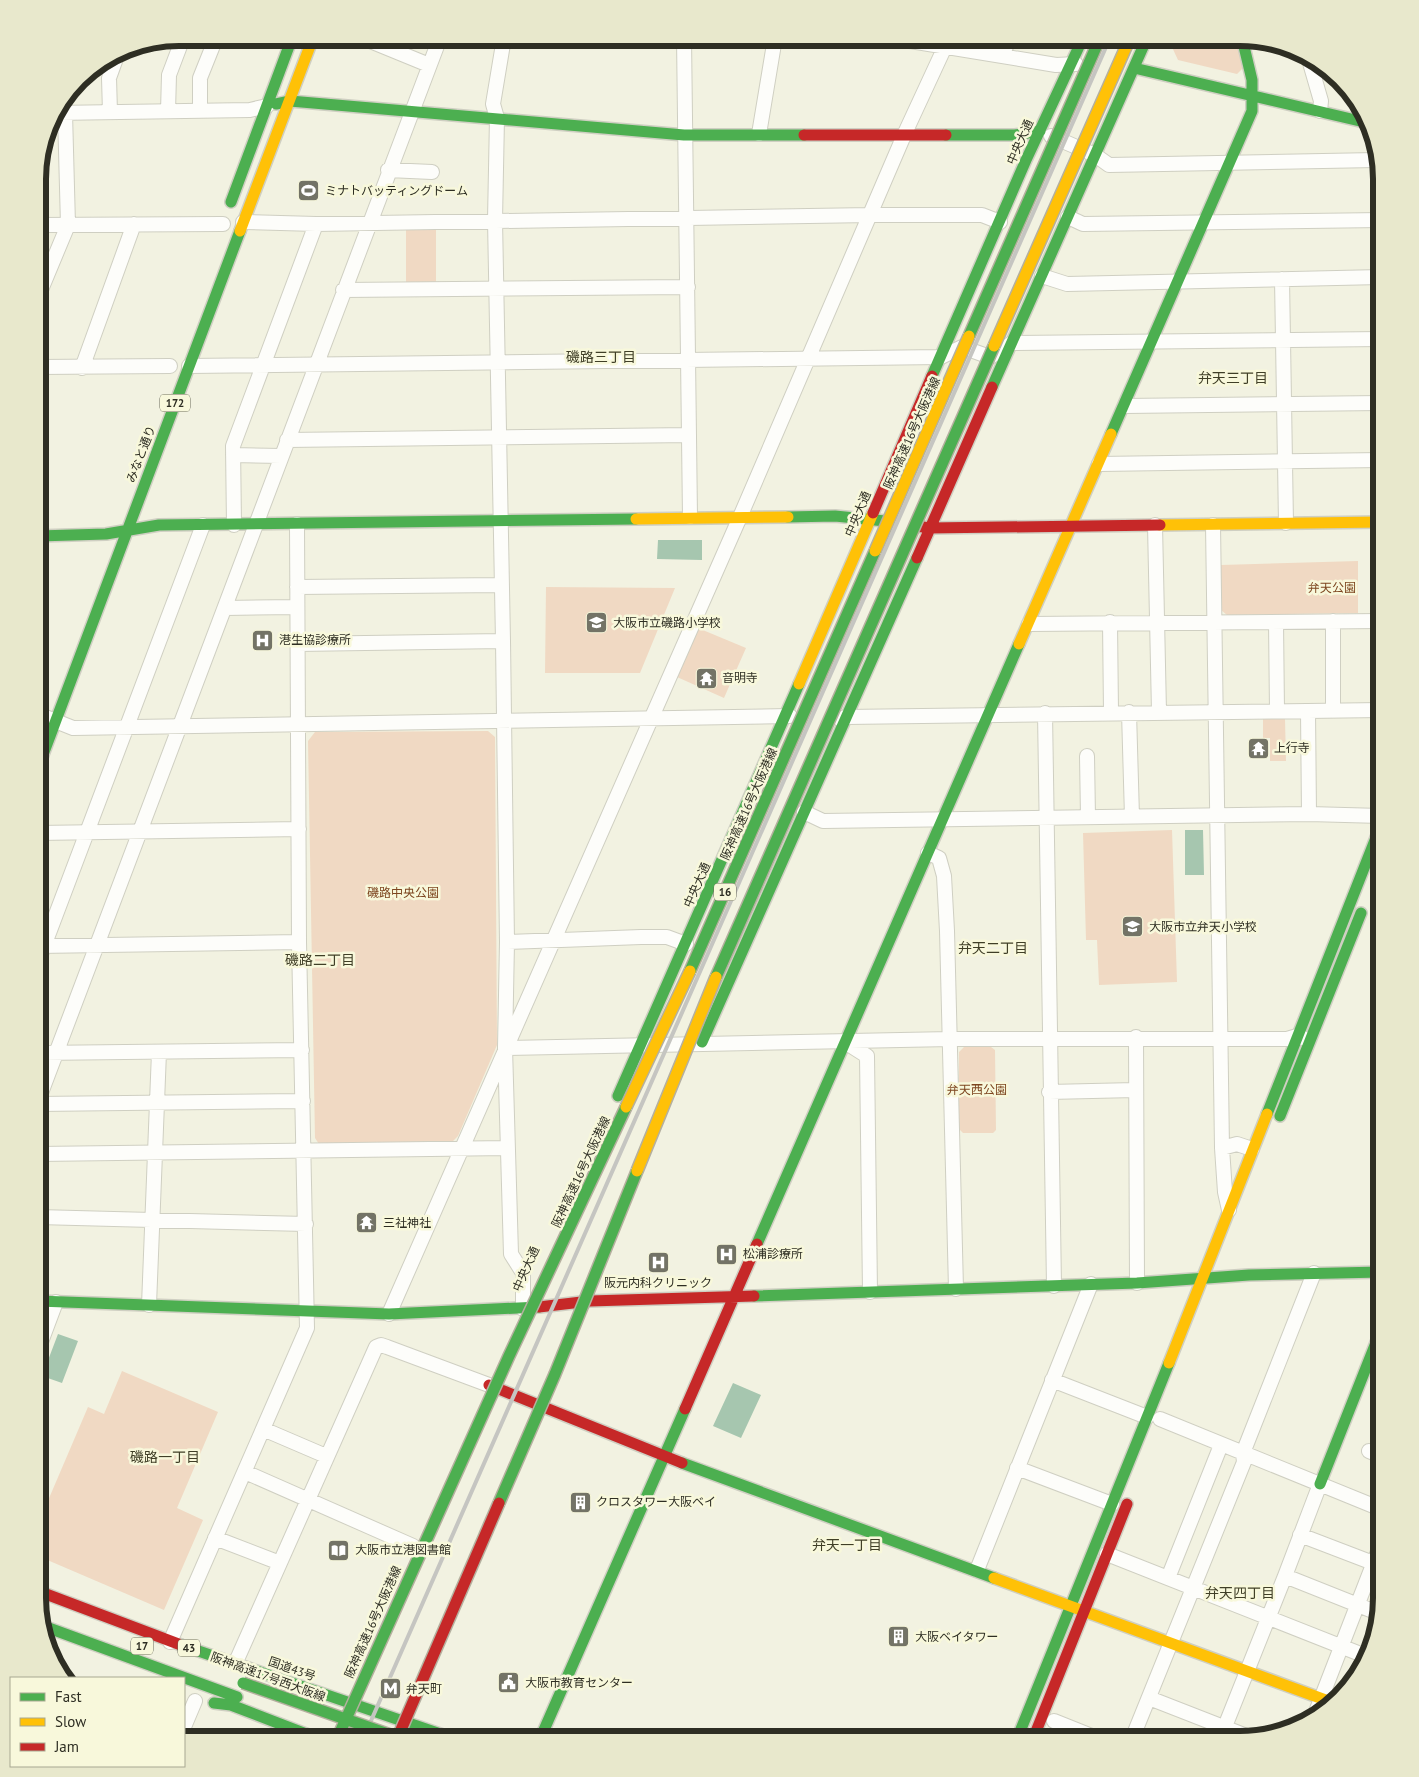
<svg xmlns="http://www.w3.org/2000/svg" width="1419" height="1777" font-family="'PT Sans','Noto Sans JP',sans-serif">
<rect width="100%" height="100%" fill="#f2f2e1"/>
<path fill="#f0d9c3" d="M 1174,38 L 1235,38 L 1243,68 L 1237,74 L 1178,60 L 1171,45 Z
M 406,228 L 436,228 L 436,285 L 406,286 Z
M 1358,561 L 1358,613 L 1227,615 L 1221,610 L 1221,565 Z
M 546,587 L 675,588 L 640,673 L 545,673 Z
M 698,628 L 746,648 L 724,698 L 677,677 Z
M 1263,719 L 1285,719 L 1286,761 L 1270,761 L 1270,738 L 1263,738 Z
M 488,731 L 495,737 L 497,1045 L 458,1136 L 452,1142 L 319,1144 L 315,1138 L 308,741 L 315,732 Z
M 1172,830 L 1177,982 L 1099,985 L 1097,940 L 1086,940 L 1083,833 Z
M 964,1047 L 991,1047 L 995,1050 L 996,1130 L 993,1133 L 963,1133 L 959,1129 L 959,1052 Z
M 122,1371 L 218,1412 L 177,1508 L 203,1520 L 164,1610 L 38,1556 L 38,1524 L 88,1407 L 104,1414 Z"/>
<path fill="#a6c6af" d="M 658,540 L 702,540 L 702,560 L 657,559 Z
M 1185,830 L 1203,830 L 1204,875 L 1185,875 Z
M 58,1334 L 78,1341 L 62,1383 L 42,1376 Z
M 733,1383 L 761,1395 L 741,1438 L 713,1426 Z"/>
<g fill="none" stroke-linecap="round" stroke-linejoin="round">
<defs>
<path id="street" d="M 363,38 L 429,65
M 504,38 L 493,104 L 497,118 L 495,220 L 503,641 L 507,942 L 505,1048 L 511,1254 L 523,1273 L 523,1309
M 684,38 L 690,517
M 892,38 L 1056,65 L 1076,64
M 1002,55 L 1010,38
M 1308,56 L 1321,101 L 1320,111
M 200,110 L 200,78 L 216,38
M 168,111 L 169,75 L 183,38
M 110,112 L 109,78 L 118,53
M 55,113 L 250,110 L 267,106
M 759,134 L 775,38
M 1051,136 L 1095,155 L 1109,165 L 1376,160
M 388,170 L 432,172
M 1068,217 L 1083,224 L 1381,220
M 243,222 L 316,224 L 871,215 L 982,215 L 1000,222
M 38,225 L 223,224
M 1042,276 L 1067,284 L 1381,277
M 1282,279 L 1286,523
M 343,290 L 688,287
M 38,297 L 68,225 L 65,113
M 189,366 L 941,357 L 962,347 L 990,357 L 1012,343 L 1381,339
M 38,367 L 170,366
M 82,368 L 134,224
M 1125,406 L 1381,403
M 287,440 L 689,435
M 233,455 L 281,456
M 1099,464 L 1381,460
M 234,525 L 233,446 L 316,224
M 1155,525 L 1159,712
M 1213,525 L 1222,1148 L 1225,1192 L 1229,1210
M 297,587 L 501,585
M 225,608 L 297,607
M 1110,622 L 1111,712
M 1276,622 L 1277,711
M 1029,624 L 1381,621
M 297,644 L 503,641
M 1308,711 L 1309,814
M 1333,711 L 1333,621
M 1129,712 L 1132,817
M 1045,713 L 1054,1286
M 38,714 L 73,728 L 790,716
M 840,719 L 846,717 L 1381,710
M 1087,756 L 1088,817
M 804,812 L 823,821 L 1309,814 L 1381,816
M 38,833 L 299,829
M 928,853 L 939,858 L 944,876 L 947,931 L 956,1289
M 507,942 L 641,937 L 667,937 L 686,944
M 38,946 L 299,942
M 38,962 L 203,525
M 1136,1037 L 1137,1283
M 845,1042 L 867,1056 L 870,1292
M 505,1048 L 951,1039 L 1287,1039 L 1297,1036 L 1303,1038
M 38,1053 L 302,1050
M 1049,1092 L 1135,1090
M 38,1101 L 440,38
M 38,1104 L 303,1101
M 1222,1148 L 1237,1144 L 1252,1149
M 38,1154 L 508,1148
M 38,1217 L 306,1224
M 149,1305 L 159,1052
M 389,1314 L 740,517 L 905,133 L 949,38
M 38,1350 L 56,1302
M 1052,1380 L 1147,1417
M 1160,1419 L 1381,1509
M 263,1429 L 326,1456
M 1369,1451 L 1381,1456
M 1017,1468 L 1112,1504
M 245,1472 L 413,1546
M 1300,1535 L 1381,1566
M 215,1538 L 280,1563
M 1107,1554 L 1368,1657
M 977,1570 L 1091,1284
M 1285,1576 L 1378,1613
M 1168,1578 L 1221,1445
M 170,1642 L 307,1328 L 299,942 L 297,524
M 235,1664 L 376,1347 L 381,1345 L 387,1347 L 489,1385
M 1149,1698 L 1249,1737
M 1314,1717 L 1381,1544
M 1054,1721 L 1099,1739
M 184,1727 L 195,1701
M 1132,1739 L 1244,1462 L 1243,1453 L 1314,1273
M 1220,1739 L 1285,1576 L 1320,1484"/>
<path id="fast" d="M 1134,68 L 1364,122
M 276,104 L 290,101 L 684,135 L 804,135
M 946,135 L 1015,135 L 1040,131
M 231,202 L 292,38
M 932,376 L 1026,160 L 1083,38
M 992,387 L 1147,38
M 1111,434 L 1252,111 L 1252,80 L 1242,38
M 788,517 L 835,516 L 885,521
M 38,536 L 106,534 L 159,525 L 636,519
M 38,768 L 240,231
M 702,1042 L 917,558
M 618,1096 L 799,684
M 1267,1114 L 1381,825
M 1280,1116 L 1361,913
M 757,1244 L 1019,644
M 754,1296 L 1137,1283 L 1249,1275 L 1381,1272
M 38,1301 L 389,1314 L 539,1307
M 682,1463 L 994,1578
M 1320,1484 L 1381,1330
M 46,1627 L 237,1697
M 181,1645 L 455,1739
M 214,1703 L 231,1705 L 319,1739
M 540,1739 L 685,1409
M 1017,1739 L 1169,1363"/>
<path id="slow" d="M 240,231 L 313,38
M 636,519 L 788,517
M 1160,525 L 1381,522
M 1019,644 L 1111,434
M 799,684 L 873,513
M 1169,1363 L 1267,1114
M 994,1578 L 1331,1702"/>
<path id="jam" d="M 804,135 L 946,135
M 873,513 L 932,376
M 916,526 L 930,528 L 1160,525
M 917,558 L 992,387
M 539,1307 L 590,1301 L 754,1296
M 489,1385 L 682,1463
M 685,1409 L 757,1244
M 38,1591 L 181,1645
M 1033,1739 L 1127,1504"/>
</defs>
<use href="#street" stroke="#cfcfc2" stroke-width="16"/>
<use href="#fast" stroke="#cfcfc2" stroke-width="14"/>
<use href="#slow" stroke="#cfcfc2" stroke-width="14"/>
<use href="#jam" stroke="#cfcfc2" stroke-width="14"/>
<use href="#street" stroke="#fdfdfa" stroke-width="14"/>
<use href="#fast" stroke="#4caf50" stroke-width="11"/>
<use href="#slow" stroke="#ffc107" stroke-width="11"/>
<use href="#jam" stroke="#c62828" stroke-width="11"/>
<path stroke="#c5c5c1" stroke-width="4" d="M 363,1739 L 1110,38"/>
<defs>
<path id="fast-bridge" d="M 969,336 L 1100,38
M 690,971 L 875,551
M 716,977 L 994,346
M 499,1503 L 555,1374 L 637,1171
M 243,1683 L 402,1739
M 337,1739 L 509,1356 L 626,1107"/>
<path id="slow-bridge" d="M 994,346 L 1130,38
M 875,551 L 969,336
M 626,1107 L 690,971
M 637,1171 L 716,977"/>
<path id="jam-bridge" d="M 397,1739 L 499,1503"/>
</defs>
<use href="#fast-bridge" stroke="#b5b09f" stroke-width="14" stroke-linecap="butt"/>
<use href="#slow-bridge" stroke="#b5b09f" stroke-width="14" stroke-linecap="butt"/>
<use href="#jam-bridge" stroke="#b5b09f" stroke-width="14" stroke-linecap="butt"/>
<use href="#fast-bridge" stroke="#4caf50" stroke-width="11"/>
<use href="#slow-bridge" stroke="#ffc107" stroke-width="11"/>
<use href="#jam-bridge" stroke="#c62828" stroke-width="11"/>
</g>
<defs>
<symbol id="stadium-square" viewBox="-11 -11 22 22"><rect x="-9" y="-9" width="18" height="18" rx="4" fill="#737366" stroke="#f8f8db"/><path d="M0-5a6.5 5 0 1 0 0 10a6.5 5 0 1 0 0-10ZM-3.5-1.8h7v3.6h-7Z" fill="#fff"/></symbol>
<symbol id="school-square" viewBox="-11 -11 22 22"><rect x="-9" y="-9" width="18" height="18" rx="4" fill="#737366" stroke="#f8f8db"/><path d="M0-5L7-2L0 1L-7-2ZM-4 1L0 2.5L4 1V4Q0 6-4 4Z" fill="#fff"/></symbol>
<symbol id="hospital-square" viewBox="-11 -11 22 22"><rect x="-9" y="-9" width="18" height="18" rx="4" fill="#737366" stroke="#f8f8db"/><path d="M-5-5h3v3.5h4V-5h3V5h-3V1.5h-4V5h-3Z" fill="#fff"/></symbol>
<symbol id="temple-square" viewBox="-11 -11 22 22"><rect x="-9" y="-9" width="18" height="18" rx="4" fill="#737366" stroke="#f8f8db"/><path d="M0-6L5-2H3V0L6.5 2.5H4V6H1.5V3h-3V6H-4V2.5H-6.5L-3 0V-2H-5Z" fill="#fff"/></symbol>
<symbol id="building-square" viewBox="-11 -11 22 22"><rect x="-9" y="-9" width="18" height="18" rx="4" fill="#737366" stroke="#f8f8db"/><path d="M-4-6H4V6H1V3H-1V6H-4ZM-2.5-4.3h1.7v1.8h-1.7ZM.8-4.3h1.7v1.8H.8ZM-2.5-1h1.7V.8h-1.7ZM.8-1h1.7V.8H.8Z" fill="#fff"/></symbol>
<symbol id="library-square" viewBox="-11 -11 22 22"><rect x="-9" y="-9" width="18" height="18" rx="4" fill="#737366" stroke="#f8f8db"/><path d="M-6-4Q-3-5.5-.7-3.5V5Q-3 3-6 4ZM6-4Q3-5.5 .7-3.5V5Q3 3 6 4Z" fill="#fff"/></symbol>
<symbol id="civic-square" viewBox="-11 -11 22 22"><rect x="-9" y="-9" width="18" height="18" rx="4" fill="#737366" stroke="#f8f8db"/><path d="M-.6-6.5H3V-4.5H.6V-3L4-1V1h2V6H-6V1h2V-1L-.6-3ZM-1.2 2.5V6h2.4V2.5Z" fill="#fff"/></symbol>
<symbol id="metro-square" viewBox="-11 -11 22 22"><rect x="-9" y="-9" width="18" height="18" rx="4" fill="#737366" stroke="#f8f8db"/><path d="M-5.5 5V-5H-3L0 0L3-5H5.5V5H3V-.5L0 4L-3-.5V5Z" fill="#fff"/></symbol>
</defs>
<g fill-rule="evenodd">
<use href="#stadium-square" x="296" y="178" width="25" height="25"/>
<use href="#school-square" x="584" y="610" width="25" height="25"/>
<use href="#hospital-square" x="250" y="628" width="25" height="25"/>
<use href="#temple-square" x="694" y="666" width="25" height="25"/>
<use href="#temple-square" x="1246" y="736" width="25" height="25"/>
<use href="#school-square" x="1120" y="914" width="25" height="25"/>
<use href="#temple-square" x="354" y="1210" width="25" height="25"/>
<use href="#hospital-square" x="714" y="1242" width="25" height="25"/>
<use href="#hospital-square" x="646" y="1250" width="25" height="25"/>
<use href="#building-square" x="568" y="1490" width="25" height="25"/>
<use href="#library-square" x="326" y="1538" width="25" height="25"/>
<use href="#building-square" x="886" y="1624" width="25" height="25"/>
<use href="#civic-square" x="496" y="1670" width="25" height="25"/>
<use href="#metro-square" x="378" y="1676" width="25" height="25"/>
</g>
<g text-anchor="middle" stroke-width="5" stroke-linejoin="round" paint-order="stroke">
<g fill="#f8f8db" stroke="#6b6b5a" stroke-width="1">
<rect x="160" y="394.5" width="30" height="17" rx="4"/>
<rect x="714" y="883.5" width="22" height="17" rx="4"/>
<rect x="131" y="1637.5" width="22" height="17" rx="4"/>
<rect x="178" y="1639.5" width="22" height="17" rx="4"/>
</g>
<g font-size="11" font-weight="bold" fill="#2e2e23">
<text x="175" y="407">172</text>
<text x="725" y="896">16</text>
<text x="142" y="1650">17</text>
<text x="189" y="1652">43</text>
</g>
<g font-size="12" fill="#2e2e23" stroke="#f8f8db">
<text transform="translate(1020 142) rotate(-66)" y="4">中央大通</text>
<text transform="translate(912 433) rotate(-66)" y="4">阪神高速16号大阪港線</text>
<text transform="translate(141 454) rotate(-69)" y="4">みなと通り</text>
<text transform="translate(858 514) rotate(-67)" y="4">中央大通</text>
<text transform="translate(749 804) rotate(-66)" y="4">阪神高速16号大阪港線</text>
<text transform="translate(697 885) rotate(-66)" y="4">中央大通</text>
<text transform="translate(581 1172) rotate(-65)" y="4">阪神高速16号大阪港線</text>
<text transform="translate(526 1269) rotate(-66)" y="4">中央大通</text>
<text transform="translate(373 1622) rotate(-66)" y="4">阪神高速16号大阪港線</text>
<text transform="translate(292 1669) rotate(19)" y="4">国道43号</text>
<text transform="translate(268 1677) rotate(20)" y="4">阪神高速17号西大阪線</text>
</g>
<g font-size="12" fill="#2e2e23" stroke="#f8f8db" text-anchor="start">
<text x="325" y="195">ミナトバッティングドーム</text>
<text x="613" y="627">大阪市立磯路小学校</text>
<text x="279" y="644">港生協診療所</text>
<text x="722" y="682">音明寺</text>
<text x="1274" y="752">上行寺</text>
<text x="1149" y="931">大阪市立弁天小学校</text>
<text x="383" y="1227">三社神社</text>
<text x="743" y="1258">松浦診療所</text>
<text x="658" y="1287" text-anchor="middle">阪元内科クリニック</text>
<text x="596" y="1506">クロスタワー大阪ベイ</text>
<text x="355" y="1554">大阪市立港図書館</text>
<text x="915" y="1641">大阪ベイタワー</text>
<text x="525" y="1687">大阪市教育センター</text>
<text x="406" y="1693">弁天町</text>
</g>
<g font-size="12" fill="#7d4620" stroke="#f8f8db">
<text x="1332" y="592">弁天公園</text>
<text x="403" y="897">磯路中央公園</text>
<text x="977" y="1094">弁天西公園</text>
</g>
<g font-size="14" fill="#403f27" stroke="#f8f8db">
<text x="601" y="362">磯路三丁目</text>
<text x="1233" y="383">弁天三丁目</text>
<text x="993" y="953">弁天二丁目</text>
<text x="320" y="965">磯路二丁目</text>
<text x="165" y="1462">磯路一丁目</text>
<text x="847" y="1550">弁天一丁目</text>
<text x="1240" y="1598">弁天四丁目</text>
</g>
</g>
<path d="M0 0H1419V1777H0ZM179 46H1240A133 133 0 0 1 1373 179V1598A133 133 0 0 1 1240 1731H179A133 133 0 0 1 46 1598V179A133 133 0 0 1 179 46Z" fill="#e8e8cc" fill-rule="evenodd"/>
<path fill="none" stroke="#2e2e23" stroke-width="6" d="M179 46H1240A133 133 0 0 1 1373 179V1598A133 133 0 0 1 1240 1731H179A133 133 0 0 1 46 1598V179A133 133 0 0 1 179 46Z"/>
<rect x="10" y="1677" width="175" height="90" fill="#f8f8db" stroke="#a7a791"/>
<rect x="20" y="1693" width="25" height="8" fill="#4caf50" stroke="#a7a791"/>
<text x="55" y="1702" font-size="15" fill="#2e2e23">Fast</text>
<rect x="20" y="1718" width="25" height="8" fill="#ffc107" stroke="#a7a791"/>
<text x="55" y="1727" font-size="15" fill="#2e2e23">Slow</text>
<rect x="20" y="1743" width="25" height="8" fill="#c62828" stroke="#a7a791"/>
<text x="55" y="1752" font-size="15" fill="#2e2e23">Jam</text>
</svg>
